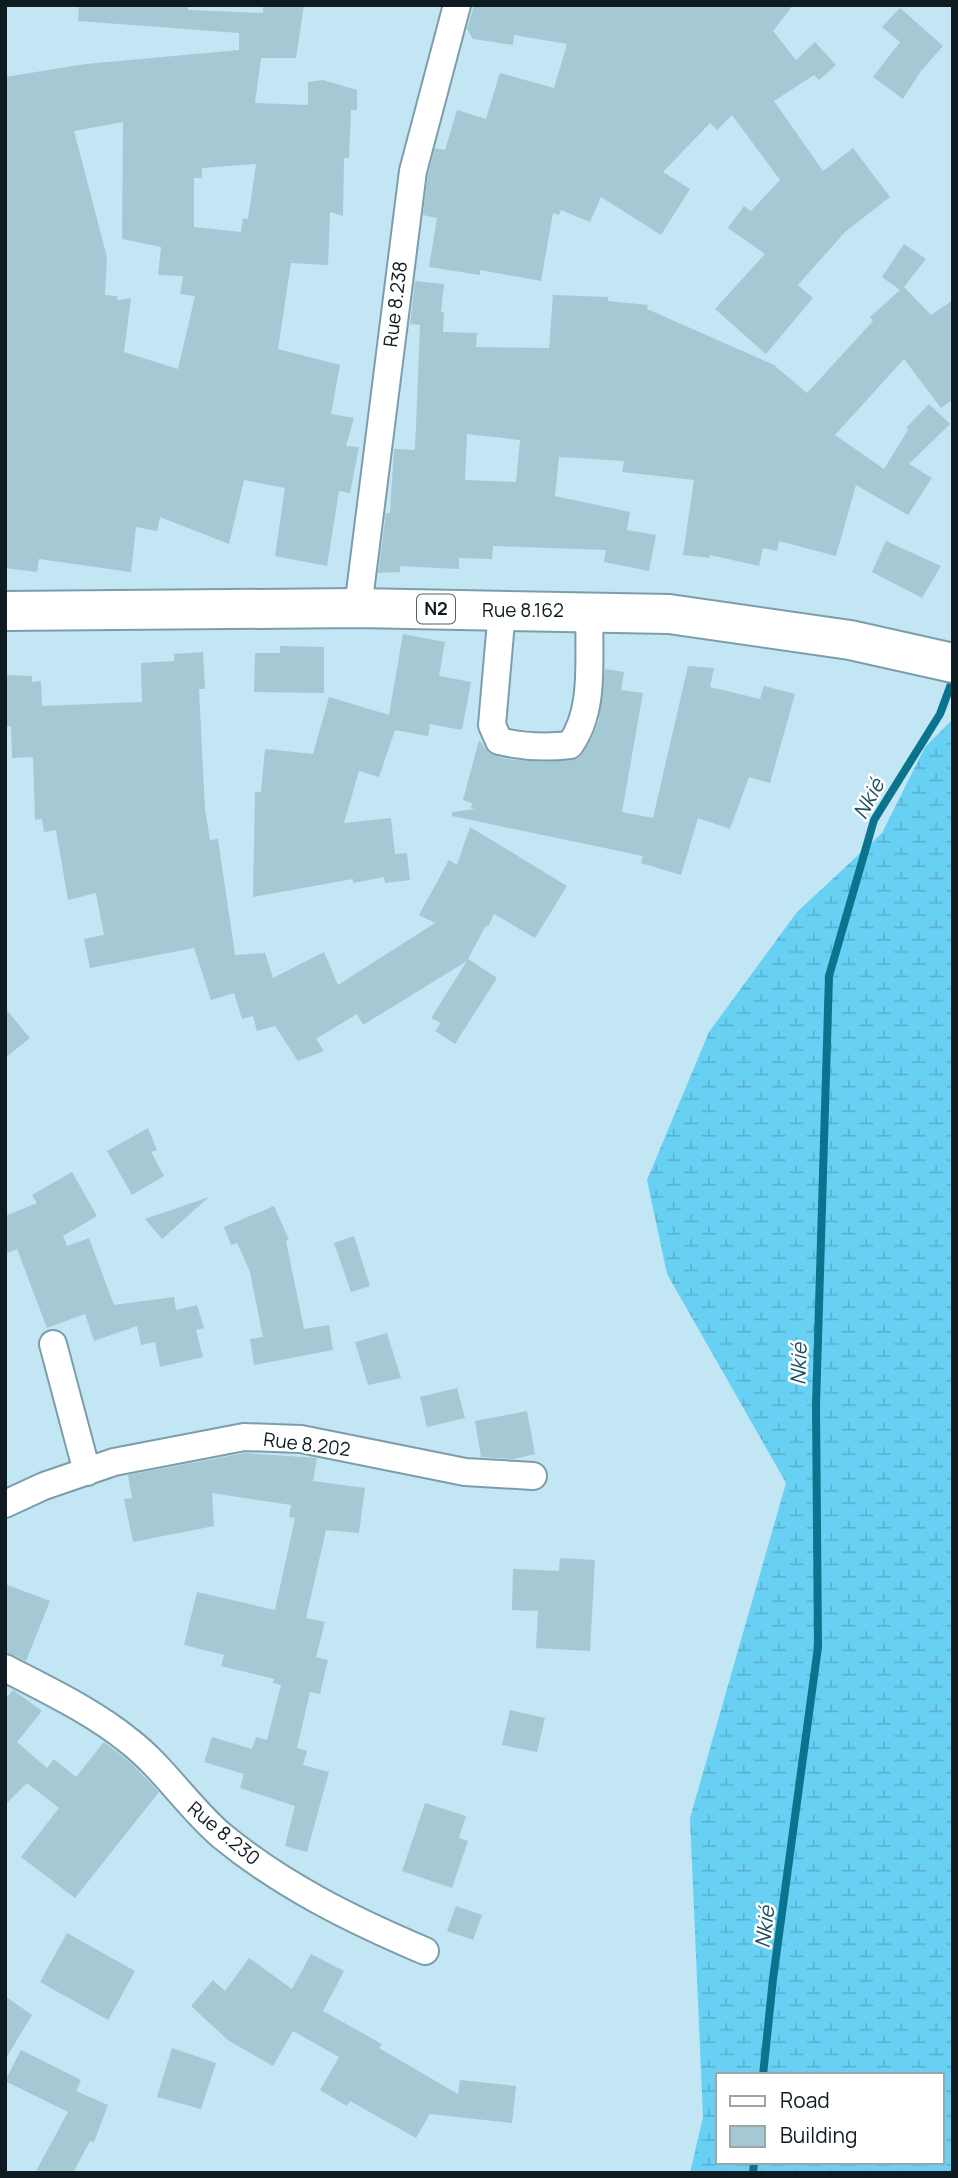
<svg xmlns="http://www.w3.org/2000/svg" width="958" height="2178" font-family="Manrope,sans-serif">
<defs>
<pattern id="wetland-marsh" width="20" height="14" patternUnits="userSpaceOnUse" patternTransform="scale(1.75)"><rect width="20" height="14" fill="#68d1f3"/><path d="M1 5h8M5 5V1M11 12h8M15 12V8" fill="none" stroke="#59b3d0"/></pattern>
</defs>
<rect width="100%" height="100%" fill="#c2e6f4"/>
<path fill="url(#wetland-marsh)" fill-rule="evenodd" d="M 953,719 L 953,2173 L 690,2173 L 703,2117 L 690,1818 L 786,1483 L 667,1274 L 647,1180 L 709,1032 L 797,912 L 882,833 L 925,747 ZM 718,2075 L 942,2075 L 942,2162 L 718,2162 Z"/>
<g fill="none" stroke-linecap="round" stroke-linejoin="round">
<path stroke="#0a748e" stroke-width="8" d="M 763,2075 L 773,1979 L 818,1647 L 816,1405 L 829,976 L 874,820 L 940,714 L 953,679
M 753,2173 L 754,2162"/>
</g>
<path fill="#a4c8d4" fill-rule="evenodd" d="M 79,5 L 188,5 L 188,10 L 263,13 L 263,5 L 304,5 L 296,58 L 261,58 L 255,103 L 308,105 L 308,82 L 323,80 L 357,90 L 357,110 L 351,110 L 349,158 L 344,158 L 343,216 L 330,212 L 328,265 L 291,263 L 278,349 L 340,365 L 331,414 L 354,418 L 346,446 L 359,447 L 350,493 L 339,491 L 327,566 L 275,556 L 285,488 L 244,480 L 229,544 L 160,517 L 157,531 L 136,527 L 131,572 L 39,559 L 37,572 L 5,568 L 5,77 L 86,64 L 239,50 L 239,33 L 78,21 ZM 123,122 L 122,239 L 161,247 L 158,275 L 183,276 L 180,294 L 195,296 L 178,369 L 124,352 L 131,298 L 118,300 L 117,296 L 105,295 L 107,257 L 74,131 ZM 256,164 L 248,219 L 243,218 L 241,232 L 194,227 L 194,178 L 202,178 L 202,168 Z
M 474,5 L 793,5 L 773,31 L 796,60 L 815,42 L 836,65 L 819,80 L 814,75 L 774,101 L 823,171 L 853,148 L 890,197 L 845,232 L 798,285 L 813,298 L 766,354 L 715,309 L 765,254 L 728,228 L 744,206 L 751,211 L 780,180 L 732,115 L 717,130 L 710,123 L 663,172 L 690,189 L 661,235 L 601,197 L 590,222 L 561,210 L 559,215 L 553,213 L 541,281 L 480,270 L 480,275 L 429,267 L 437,218 L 423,215 L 428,174 L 435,148 L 445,150 L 457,110 L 486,119 L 500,73 L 554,88 L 567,44 L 514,35 L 513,45 L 473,39 L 467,29 Z
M 900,8 L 943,46 L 921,71 L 903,99 L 873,77 L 900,42 L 882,27 Z
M 904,244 L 926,259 L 904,287 L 931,315 L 953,300 L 953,399 L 941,408 L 904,359 L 835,435 L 884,469 L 908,430 L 906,428 L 929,404 L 950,424 L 909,464 L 932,478 L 908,515 L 856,485 L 836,556 L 779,541 L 777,551 L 763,548 L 759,566 L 710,555 L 710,558 L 683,555 L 694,480 L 622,472 L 624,461 L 559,457 L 555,496 L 630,512 L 627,530 L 656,535 L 649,571 L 604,562 L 606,550 L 493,546 L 492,559 L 459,558 L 459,569 L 400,566 L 400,572 L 378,573 L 386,513 L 390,513 L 394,449 L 415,450 L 420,325 L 410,324 L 415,281 L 444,284 L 441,312 L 444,312 L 443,332 L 477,333 L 476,347 L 549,348 L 553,295 L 608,297 L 608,301 L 648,305 L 647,309 L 774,365 L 807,393 L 873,321 L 870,317 L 900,290 L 882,277 ZM 467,434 L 520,440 L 516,482 L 465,480 Z
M 886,541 L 941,566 L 922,598 L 872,572 Z
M 403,634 L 445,642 L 439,676 L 471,682 L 462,730 L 430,724 L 428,736 L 395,730 L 379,777 L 359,771 L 344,823 L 391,818 L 395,854 L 407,853 L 410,880 L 385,883 L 384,877 L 353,883 L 353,879 L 253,897 L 255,792 L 261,792 L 265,749 L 313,754 L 329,697 L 389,715 Z
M 280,646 L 324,647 L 324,693 L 254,692 L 255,653 L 280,653 Z
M 203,652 L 205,689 L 199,689 L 205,809 L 210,840 L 218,839 L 235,955 L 265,953 L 273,978 L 324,952 L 338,985 L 435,923 L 419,915 L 449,860 L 457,865 L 470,827 L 567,886 L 535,938 L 494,914 L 488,927 L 486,925 L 468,959 L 497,978 L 455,1044 L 435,1031 L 441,1023 L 431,1018 L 467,961 L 363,1025 L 357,1014 L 316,1039 L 324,1051 L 298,1061 L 275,1026 L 257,1031 L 253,1016 L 242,1019 L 234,993 L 211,1000 L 194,948 L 90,968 L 84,939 L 104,935 L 96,893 L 68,900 L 56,830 L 44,832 L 42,819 L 35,820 L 33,757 L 12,758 L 11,726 L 5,727 L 5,675 L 32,676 L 32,682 L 41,681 L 42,706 L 142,702 L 141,663 L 174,661 L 174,654 Z
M 688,666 L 714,668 L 710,687 L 760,699 L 764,686 L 795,694 L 770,783 L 749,777 L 730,829 L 698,818 L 681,875 L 641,863 L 643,856 L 452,816 L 452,812 L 475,809 L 471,808 L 472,803 L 463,800 L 479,740 L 489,753 L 505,759 L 543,762 L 579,758 L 592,738 L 599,720 L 605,669 L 624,672 L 621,690 L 643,693 L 622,812 L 653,818 Z
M 5,1008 L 30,1038 L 5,1058 Z
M 148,1128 L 157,1150 L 151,1152 L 164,1176 L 132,1195 L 107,1151 Z
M 72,1172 L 97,1216 L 63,1236 L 67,1246 L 89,1238 L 114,1305 L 174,1297 L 176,1310 L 197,1305 L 204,1328 L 196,1330 L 203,1357 L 160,1367 L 155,1342 L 141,1345 L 137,1326 L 94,1341 L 85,1314 L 47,1328 L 17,1249 L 5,1254 L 5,1216 L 37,1203 L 32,1195 Z
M 209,1197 L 162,1239 L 145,1219 Z
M 274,1206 L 289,1240 L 286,1241 L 304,1329 L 329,1325 L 333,1350 L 254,1365 L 250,1339 L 263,1337 L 250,1272 L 237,1243 L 231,1245 L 224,1227 Z
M 354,1236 L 370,1286 L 351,1292 L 334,1243 Z
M 387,1333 L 401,1378 L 368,1385 L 355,1342 Z
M 457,1388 L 465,1418 L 427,1427 L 420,1397 Z
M 527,1411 L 535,1454 L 514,1459 L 481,1457 L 475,1421 Z
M 245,1453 L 317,1458 L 313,1481 L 365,1488 L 359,1533 L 326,1530 L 306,1618 L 325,1622 L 316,1657 L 328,1660 L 320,1694 L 310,1692 L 297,1748 L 307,1751 L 303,1765 L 329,1772 L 307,1852 L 285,1846 L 295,1806 L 240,1788 L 244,1774 L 204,1762 L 212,1737 L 252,1749 L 256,1737 L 267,1740 L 281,1685 L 273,1683 L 274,1679 L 221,1666 L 224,1655 L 184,1645 L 197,1592 L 275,1610 L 295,1518 L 289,1517 L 291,1505 L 212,1493 L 214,1526 L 133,1542 L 124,1499 L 132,1498 L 128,1475 Z
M 560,1558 L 595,1560 L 590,1651 L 536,1648 L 538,1611 L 512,1610 L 513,1569 L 559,1571 Z
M 5,1584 L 50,1601 L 26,1661 L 5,1652 Z
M 13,1690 L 42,1711 L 17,1742 L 47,1768 L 54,1759 L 76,1777 L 104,1742 L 131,1763 L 159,1792 L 75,1898 L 21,1857 L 59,1808 L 27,1783 L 5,1805 L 5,1699 Z
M 510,1710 L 545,1718 L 537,1752 L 502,1745 Z
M 425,1803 L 466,1816 L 459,1838 L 468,1841 L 452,1888 L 402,1871 Z
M 456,1906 L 482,1915 L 473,1940 L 447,1931 Z
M 67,1933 L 135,1971 L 108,2020 L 40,1982 Z
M 311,1954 L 344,1971 L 323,2011 L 382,2044 L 379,2048 L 458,2094 L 460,2080 L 516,2086 L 512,2123 L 430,2114 L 416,2138 L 350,2101 L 347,2106 L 320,2090 L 339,2057 L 293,2031 L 273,2066 L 229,2041 L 191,2006 L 213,1980 L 225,1991 L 249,1958 L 292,1989 Z
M 5,1996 L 32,2015 L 5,2060 Z
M 172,2048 L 216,2063 L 201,2109 L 157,2097 Z
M 21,2050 L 81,2080 L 76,2091 L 108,2105 L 94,2142 L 90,2141 L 73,2173 L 35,2173 L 68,2112 L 5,2081 Z"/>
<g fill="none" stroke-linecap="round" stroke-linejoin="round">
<defs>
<path id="street" d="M 358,608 L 413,171 L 457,5
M 502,610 L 492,725 L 499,741 C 523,747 545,748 570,745 C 597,708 587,654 590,610
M 53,1344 L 87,1472
M 5,1504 L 44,1486 L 114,1462 L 244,1437 L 301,1439 L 465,1472 L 533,1476
M 5,1668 C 47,1690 92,1711 129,1741 C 164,1768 188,1807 222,1836 C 283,1886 352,1920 425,1951"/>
<path id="highway" d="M 5,611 L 358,608 L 669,614 L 850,640 L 953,663"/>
</defs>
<use href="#street" stroke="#7c9eab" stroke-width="30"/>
<use href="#highway" stroke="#7c9eab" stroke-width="42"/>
<use href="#street" stroke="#fff" stroke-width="26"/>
<use href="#highway" stroke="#fff" stroke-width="38"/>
</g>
<g text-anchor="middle" stroke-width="5" stroke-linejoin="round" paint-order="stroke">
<rect fill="#fff" stroke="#566064" stroke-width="2" x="417" y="594.5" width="38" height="29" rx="5"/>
<g font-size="18" font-weight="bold" fill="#0e1c21">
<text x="436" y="615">N2</text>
</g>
<g font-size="19" fill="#0e1c21" stroke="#fff">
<text transform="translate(395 304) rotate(-83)" y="7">Rue 8.238</text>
<text x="523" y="617">Rue 8.162</text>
<text transform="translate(307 1444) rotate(7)" y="7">Rue 8.202</text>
<text transform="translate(224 1833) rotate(40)" y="7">Rue 8.230</text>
</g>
<g font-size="21" font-style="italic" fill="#1d4f5e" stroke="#fff">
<text transform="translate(869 799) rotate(-62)" y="7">Nkié</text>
<text transform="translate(799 1364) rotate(-88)" y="7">Nkié</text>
<text transform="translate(765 1927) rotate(-83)" y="7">Nkié</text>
</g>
</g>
<rect width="958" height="2178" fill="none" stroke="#0e1c21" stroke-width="14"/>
<rect x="716" y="2073" width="228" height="91" fill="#ffffff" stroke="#9fa4a6" stroke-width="2"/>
<rect x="730" y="2096" width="35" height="10" fill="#ffffff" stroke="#9fa4a6" stroke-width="2"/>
<text x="780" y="2108" font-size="21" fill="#0e1c21">Road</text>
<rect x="730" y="2126" width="35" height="21" fill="#a4c8d4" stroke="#9fa4a6" stroke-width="2"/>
<text x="780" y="2143" font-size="21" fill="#0e1c21">Building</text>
</svg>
